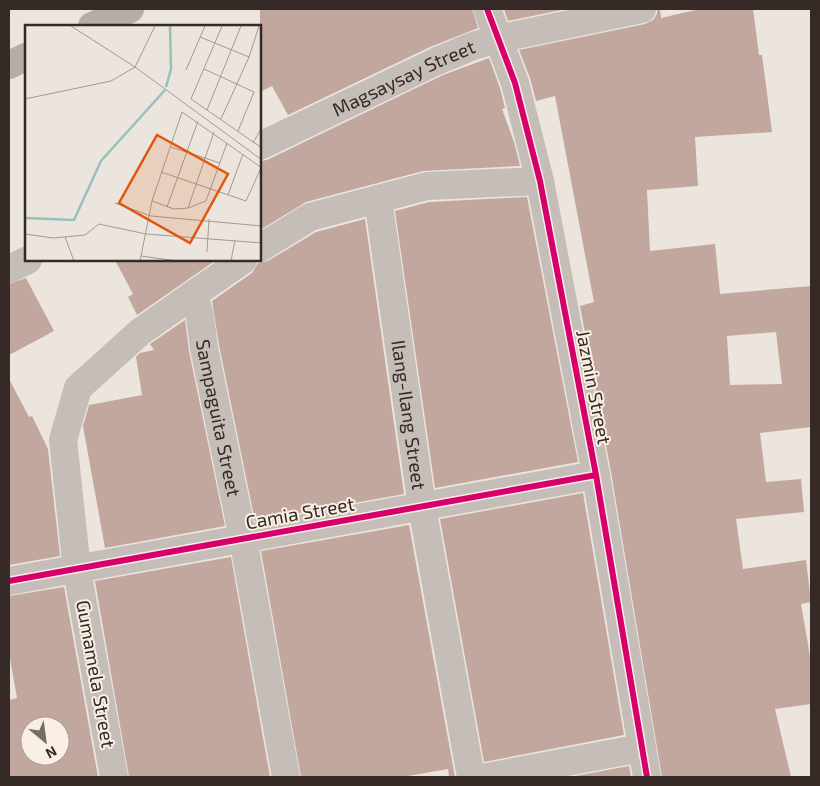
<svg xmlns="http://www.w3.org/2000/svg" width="820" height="786" font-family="'Exo 2',sans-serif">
<rect width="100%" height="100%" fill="#ece5dd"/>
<path fill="#c1a79e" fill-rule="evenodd" d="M 260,9 L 472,9 L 478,28 L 430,47 L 288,115 L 272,86 L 260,92 Z
M 504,9 L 566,9 L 508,21 Z
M 657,9 L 660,9 L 661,18 L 700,9 L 753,9 L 759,55 L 762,55 L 772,132 L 695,137 L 698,186 L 647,190 L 650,251 L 715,244 L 720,294 L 811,286 L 811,427 L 760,433 L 766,482 L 801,479 L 804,512 L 736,519 L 743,569 L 806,560 L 811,602 L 801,604 L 811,662 L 811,704 L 775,709 L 791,777 L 662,777 L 611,472 L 580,306 L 594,302 L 555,96 L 536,101 L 530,78 L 519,50 L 645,24 L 653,20 L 657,14 ZM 776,332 L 782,384 L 730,385 L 727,336 Z
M 489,58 L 500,88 L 505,108 L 502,109 L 514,142 L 520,166 L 423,171 L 306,202 L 260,230 L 260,161 L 267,160 L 443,75 Z
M 527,197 L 578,462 L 435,488 L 395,211 L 429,202 Z
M 365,219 L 404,494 L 255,521 L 219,345 L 212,301 L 252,273 L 258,263 L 268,261 L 316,232 Z
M 115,260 L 216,260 L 137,315 L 128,297 L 133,294 Z
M 26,278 L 54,331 L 9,355 L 9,284 Z
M 185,320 L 189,351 L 225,526 L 105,548 L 83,426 L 89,405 L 142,395 L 136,357 L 140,353 L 154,350 L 150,344 Z
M 9,379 L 29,417 L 32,416 L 48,449 L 60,556 L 9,565 Z
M 583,493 L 624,735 L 484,762 L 440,519 Z
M 409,525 L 455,777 L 449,777 L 448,769 L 402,777 L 301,777 L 261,551 Z
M 231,557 L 270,777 L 129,777 L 95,581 Z
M 64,587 L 98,777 L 9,777 L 9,700 L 17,698 L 9,653 L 9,596 ZM 30,726 L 60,726 L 60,756 L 30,756 Z
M 629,766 L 631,777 L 570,777 Z"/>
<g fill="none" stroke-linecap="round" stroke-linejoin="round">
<g stroke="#c5bdb7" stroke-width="28">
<path d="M 487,9 L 515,83 L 540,181 L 596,475 L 647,777"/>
<path id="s1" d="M 260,146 L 437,61 L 473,46 L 497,39 L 642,9"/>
<path id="s2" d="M 378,199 L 422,507 L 471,777"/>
<path d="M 260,248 L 310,217 L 427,186 L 540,181"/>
<path id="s3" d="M 243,260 L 194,294 L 200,317 L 204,348 L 243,538 L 286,777"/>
<path d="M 9,269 L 28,260"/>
<path d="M 9,581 L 596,475"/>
<path d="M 114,777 L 77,570 L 63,440 L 78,388 L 140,332 L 194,294"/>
<path d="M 487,777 L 641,748"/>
</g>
<path stroke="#b6ada7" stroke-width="28" d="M 92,26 L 130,9
M 9,65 L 26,57"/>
<defs>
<path id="cycleway" d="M 487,9 L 515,83 L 540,181 L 596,475 L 647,777
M 9,581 L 596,475"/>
</defs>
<use href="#cycleway" stroke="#faefe4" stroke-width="9"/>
<use href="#cycleway" stroke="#d6006c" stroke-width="6"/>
</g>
<g text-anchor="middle" stroke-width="4" stroke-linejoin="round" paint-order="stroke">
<g font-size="19" fill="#352a25" stroke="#faefe4">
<text dy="7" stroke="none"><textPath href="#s1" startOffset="159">Magsaysay Street</textPath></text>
<text transform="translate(594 387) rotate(79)" y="7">Jazmin Street</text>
<text dy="7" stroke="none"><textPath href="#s2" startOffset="218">Ilang-Ilang Street</textPath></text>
<text dy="7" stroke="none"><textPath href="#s3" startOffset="186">Sampaguita Street</textPath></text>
<text transform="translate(300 513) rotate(-10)" y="7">Camia Street</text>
<text transform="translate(96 674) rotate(80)" y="7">Gumamela Street</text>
</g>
</g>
<g transform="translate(25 25)">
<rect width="236" height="236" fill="#ece5dd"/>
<path fill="none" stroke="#99c0be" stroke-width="2.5" d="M 141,62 L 146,44 L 145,1M 0,193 L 49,195 L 76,136 L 140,65"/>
<path fill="none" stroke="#a39a93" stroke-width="1" d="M 46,1 L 110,42 L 237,135M 197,1 L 166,74 L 237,123M 175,12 L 224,32M 179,44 L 229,67 L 213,106M 161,45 L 180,1M 0,74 L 86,56 L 110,42 L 130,1M 182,85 L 216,1M 196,94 L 224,32 L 234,1M 228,118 L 237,102M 146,122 L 195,138M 136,147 L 221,176 L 236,143M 203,170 L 218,129M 127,176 L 149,184 L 163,183 L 189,107M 90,178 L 126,191 L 237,201M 142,182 L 173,96M 163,183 L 181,176 L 202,118M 0,209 L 28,213 L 60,210 L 74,199 L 121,209 L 237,218M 40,212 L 49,236M 182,227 L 184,194M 116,231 L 153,236M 115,236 L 127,176 L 157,87 L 237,143M 206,236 L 210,215"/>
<path fill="#df570d" fill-opacity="0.15" stroke="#df570d" stroke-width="2.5" d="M 132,110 L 203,149 L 165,218 L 94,178 Z"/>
<rect width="236" height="236" fill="none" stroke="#352a25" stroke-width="2.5"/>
</g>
<rect width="820" height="786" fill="none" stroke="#352a25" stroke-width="20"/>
<g transform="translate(45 741) rotate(151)"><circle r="24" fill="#faefe4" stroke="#aba098"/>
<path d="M0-4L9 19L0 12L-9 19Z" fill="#756b65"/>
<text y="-8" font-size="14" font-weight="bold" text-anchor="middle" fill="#352a25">N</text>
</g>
</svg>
